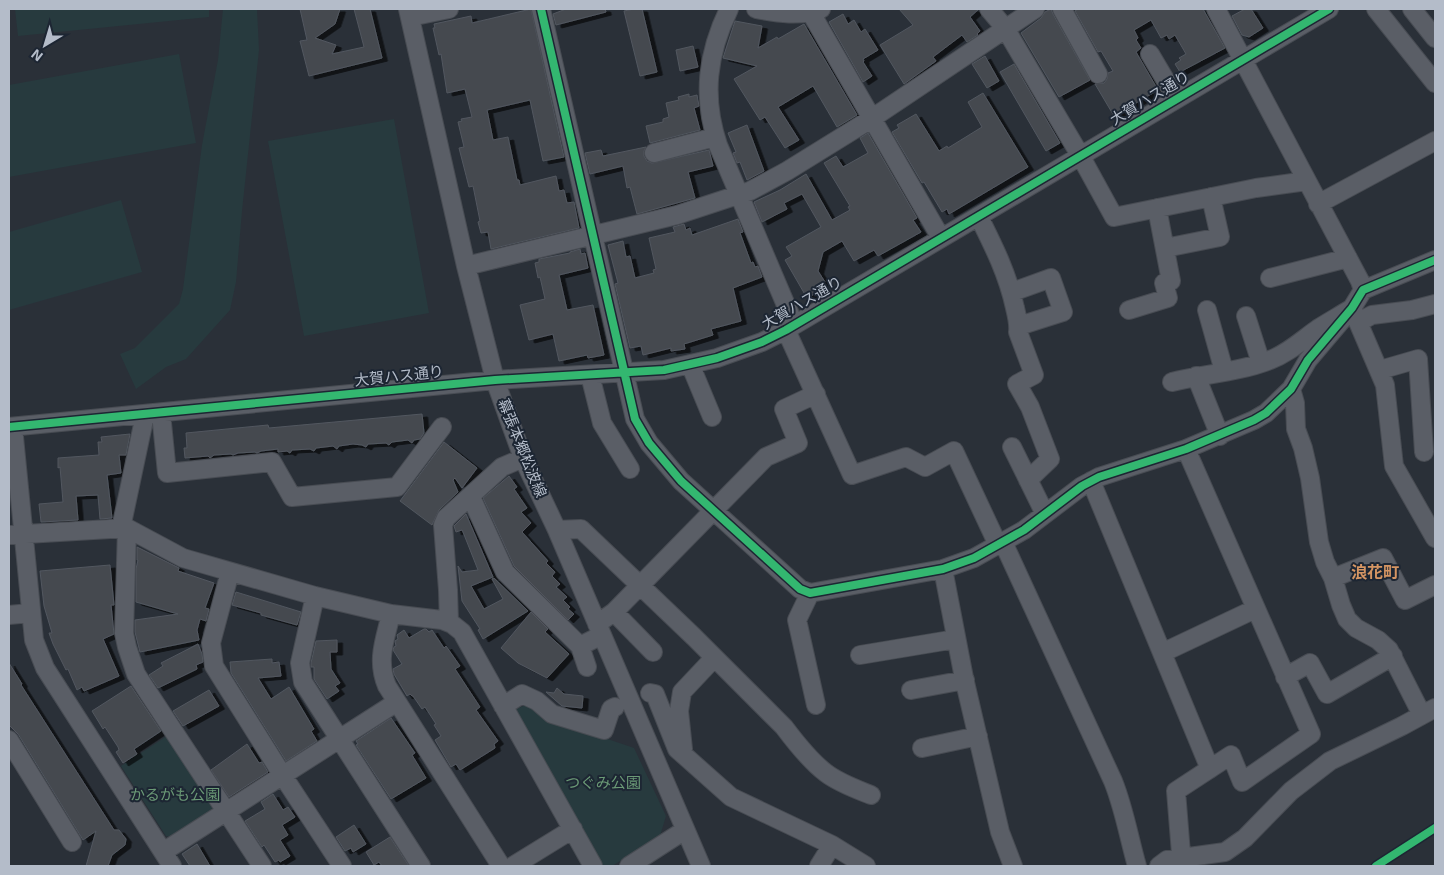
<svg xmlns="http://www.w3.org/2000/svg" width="1444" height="875" font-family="'Exo 2','Noto Sans JP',sans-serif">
<defs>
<filter id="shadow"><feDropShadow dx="5.5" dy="3" stdDeviation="0" flood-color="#0009"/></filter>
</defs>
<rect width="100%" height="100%" fill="#2a3038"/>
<path fill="#273a3e" d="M 15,9 L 209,9 L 209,17 L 18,36 Z
M 223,9 L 257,9 L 259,50 L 242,211 L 236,282 L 230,310 L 186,359 L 166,367 L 136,389 L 120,354 L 135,348 L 179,304 L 183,289 L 202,145 L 218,60 Z
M 179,54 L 196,143 L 9,177 L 9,85 Z
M 394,119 L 429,313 L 304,336 L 268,141 Z
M 121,200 L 142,272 L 9,310 L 9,232 Z
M 526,705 L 552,720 L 634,748 L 666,816 L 660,836 L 612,866 L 601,866 L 514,714 L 516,709 Z
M 170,734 L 217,807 L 216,813 L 175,838 L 166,836 L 121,766 Z"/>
<path fill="#444950" stroke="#52575f" filter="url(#shadow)" d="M 300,9 L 340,9 L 335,24 L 315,38 L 336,45 L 332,54 L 364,47 L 354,9 L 370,9 L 382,58 L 309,76 L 300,41 L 307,40 Z
M 531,9 L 564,157 L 543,161 L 530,100 L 487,110 L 493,140 L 508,137 L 517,180 L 519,180 L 520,185 L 556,176 L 559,191 L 564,190 L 567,203 L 574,202 L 579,228 L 491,249 L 488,232 L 481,233 L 478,222 L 480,221 L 473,186 L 469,187 L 459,148 L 464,147 L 458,122 L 462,121 L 461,119 L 472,117 L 465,89 L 447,93 L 441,54 L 439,55 L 433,28 L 435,28 L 434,24 L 471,16 L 472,23 Z
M 566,9 L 605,9 L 606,12 L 556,25 L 553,14 Z
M 634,9 L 642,9 L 657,72 L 640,76 L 624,11 Z
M 899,9 L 979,9 L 970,17 L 980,31 L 977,34 L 978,35 L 967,42 L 962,35 L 933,57 L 936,61 L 904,84 L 880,45 L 913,25 Z
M 1051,9 L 1053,14 L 1090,80 L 1059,97 L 1021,33 L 1041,18 L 1045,12 Z
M 1078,9 L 1203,9 L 1225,48 L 1180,72 L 1175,64 L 1181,60 L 1179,58 L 1186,54 L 1175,35 L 1169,39 L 1167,35 L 1161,38 L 1151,20 L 1134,30 L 1138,38 L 1136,40 L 1141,48 L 1136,52 L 1158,90 L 1114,116 L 1095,84 L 1104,83 L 1107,79 L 1108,73 L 1113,71 L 1101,51 L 1098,52 L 1075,11 Z
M 1245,9 L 1251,9 L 1263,28 L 1249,37 L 1242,35 L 1232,16 Z
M 843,14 L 848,24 L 854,20 L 861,32 L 865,29 L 878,50 L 863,59 L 864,61 L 863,62 L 872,76 L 863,82 L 829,22 Z
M 735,21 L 762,26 L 758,48 L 777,37 L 778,39 L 804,24 L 857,115 L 837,127 L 813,86 L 778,107 L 799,140 L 785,148 L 765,117 L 760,120 L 734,79 L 757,66 L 723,58 Z
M 693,46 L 698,67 L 680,71 L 676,50 Z
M 985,56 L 999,81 L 987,88 L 972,64 Z
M 1014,64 L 1060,143 L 1046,151 L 1000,72 Z
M 983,93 L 1028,167 L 949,214 L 947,209 L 942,212 L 924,182 L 922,183 L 892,132 L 899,128 L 897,125 L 916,114 L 939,151 L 947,146 L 948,148 L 982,127 L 968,102 Z
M 689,94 L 689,97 L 697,95 L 699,106 L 694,108 L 700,130 L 650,143 L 646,126 L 663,122 L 663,119 L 669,117 L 666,103 L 679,100 L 678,97 Z
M 747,125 L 764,171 L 747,180 L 740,162 L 737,163 L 733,153 L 736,152 L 728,133 Z
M 868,133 L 917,218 L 913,220 L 921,232 L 878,256 L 874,250 L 854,261 L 842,241 L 823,252 L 818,271 L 825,282 L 817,286 L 820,291 L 807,298 L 785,260 L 792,256 L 786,247 L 821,227 L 802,194 L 784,203 L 787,209 L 762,222 L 754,202 L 780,190 L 806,174 L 832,220 L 850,210 L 848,207 L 850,206 L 824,163 L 836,156 L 843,167 L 868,153 L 860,138 Z
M 646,147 L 644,151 L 644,156 L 647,161 L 652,163 L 709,150 L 713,166 L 688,172 L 695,198 L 637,214 L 630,187 L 627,188 L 623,166 L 590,174 L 585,153 L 601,150 L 603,156 Z
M 738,219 L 743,232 L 740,233 L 751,263 L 753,262 L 755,267 L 758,266 L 762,277 L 733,288 L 741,321 L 711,329 L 713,335 L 684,344 L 685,349 L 671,351 L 671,348 L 643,355 L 641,346 L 630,348 L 615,284 L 618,283 L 608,245 L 623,241 L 626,257 L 630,256 L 635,278 L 654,273 L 653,270 L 656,269 L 649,238 L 675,232 L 673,227 L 684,224 L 686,230 L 690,228 L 692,235 Z
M 580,249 L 581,254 L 585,253 L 588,268 L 559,275 L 567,310 L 593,305 L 604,355 L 588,358 L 587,355 L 559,361 L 553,334 L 529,340 L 520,305 L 545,299 L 540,277 L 538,278 L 535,263 L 539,262 L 539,259 L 570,253 L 570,252 Z
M 422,414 L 424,433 L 420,439 L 414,440 L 412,443 L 408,440 L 392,442 L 389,445 L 386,443 L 368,444 L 366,447 L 362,445 L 353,444 L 339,446 L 337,449 L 333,446 L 316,448 L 314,451 L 310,449 L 292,450 L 290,453 L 287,451 L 278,452 L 278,449 L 261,451 L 257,453 L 255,452 L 238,453 L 233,455 L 231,454 L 214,455 L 210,458 L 208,456 L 185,458 L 184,448 L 187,448 L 186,433 L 268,425 L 269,428 Z
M 130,434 L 126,455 L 119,455 L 121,473 L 107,475 L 112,518 L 100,519 L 98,495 L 76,496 L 78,520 L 41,522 L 39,504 L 63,502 L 60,467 L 58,468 L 58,458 L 99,455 L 98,442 L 102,442 L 101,437 Z
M 444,442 L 477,468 L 462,488 L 455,478 L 453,480 L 458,492 L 439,510 L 432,525 L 400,501 Z
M 509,476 L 517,487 L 514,489 L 527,508 L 521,512 L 531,523 L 522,532 L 548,561 L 546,563 L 555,572 L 552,576 L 560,584 L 556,587 L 567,597 L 563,600 L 570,607 L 568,609 L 574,614 L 568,620 L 514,566 L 483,498 Z
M 466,514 L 493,577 L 471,586 L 484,609 L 503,599 L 492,579 L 494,578 L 528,611 L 483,639 L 478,630 L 480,629 L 462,601 L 458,566 L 462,572 L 478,570 L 463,532 L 462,530 L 456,532 L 454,526 Z
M 137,547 L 179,568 L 178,571 L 214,583 L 205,608 L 209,609 L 206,621 L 200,619 L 197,630 L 199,640 L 140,652 L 135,632 L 135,620 L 178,614 L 136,602 L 136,569 L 138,560 L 137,560 Z
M 110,565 L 114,605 L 111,605 L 114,634 L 103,639 L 119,676 L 84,691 L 82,687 L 77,690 L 68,669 L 66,670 L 53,644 L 49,633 L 52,633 L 44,606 L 40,571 Z
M 236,592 L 301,612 L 297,625 L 261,615 L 261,613 L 232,605 Z
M 531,612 L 548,629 L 545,632 L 569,654 L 547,678 L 518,663 L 501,648 Z
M 424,629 L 426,629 L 429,632 L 432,630 L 444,648 L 446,646 L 460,666 L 455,669 L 480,707 L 476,710 L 498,741 L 494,744 L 495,748 L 460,770 L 456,764 L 451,767 L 435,740 L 441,736 L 434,725 L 436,724 L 425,707 L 422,709 L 413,696 L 412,696 L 410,694 L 407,696 L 394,674 L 393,669 L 402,664 L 393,650 L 394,647 L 396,646 L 395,641 L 398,639 L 397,635 L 404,630 L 409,638 Z
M 337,640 L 337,652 L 330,652 L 331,669 L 340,683 L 335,686 L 339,691 L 327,699 L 314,679 L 314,667 L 311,667 L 311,663 L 316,641 Z
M 198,644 L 202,654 L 203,662 L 196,665 L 197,669 L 158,688 L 149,675 L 163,666 L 161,663 Z
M 272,659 L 272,663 L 279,662 L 281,676 L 258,678 L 271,699 L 289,687 L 314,729 L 311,731 L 317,741 L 286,761 L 231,673 L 230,662 Z
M 9,663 L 22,684 L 21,685 L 114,830 L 119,830 L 126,839 L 125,845 L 112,855 L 108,866 L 86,866 L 96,831 L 83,840 L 18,734 L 9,725 Z
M 131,686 L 161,731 L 134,749 L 137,754 L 123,763 L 116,752 L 119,750 L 118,747 L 105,727 L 103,729 L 92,711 Z
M 557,688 L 564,694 L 583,696 L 582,708 L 562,706 L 546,692 L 554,693 Z
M 209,690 L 219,706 L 183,726 L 173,711 Z
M 391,718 L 415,753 L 412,755 L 426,778 L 391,799 L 356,745 L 358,744 L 356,741 Z
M 247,744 L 259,763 L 262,762 L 268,772 L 229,797 L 211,770 Z
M 273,794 L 283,810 L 288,807 L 295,817 L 282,825 L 288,835 L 280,840 L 290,856 L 280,862 L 279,860 L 275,862 L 264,845 L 262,847 L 245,821 L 265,809 L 261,802 Z
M 354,825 L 366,844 L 353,852 L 351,848 L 345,851 L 336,837 Z
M 390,837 L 409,866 L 382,866 L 379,862 L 374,865 L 366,852 Z
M 197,844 L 210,866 L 190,866 L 182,854 Z"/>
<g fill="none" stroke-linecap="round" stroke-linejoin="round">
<defs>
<path id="minor" d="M 408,9 L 466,266 L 495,380 L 523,458 L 557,530 L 701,866
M 541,9 L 635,419 L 649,443 L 681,481 L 800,589 L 810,593 L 943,569 L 974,558 L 1024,530 L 1082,486 L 1099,477 L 1186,449 L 1254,420 L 1266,413 L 1291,389 L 1308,360 L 1352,308 L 1363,290 L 1435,260
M 729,9 C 707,54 702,97 718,145 L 794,324
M 756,9 C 777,13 801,17 821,9
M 989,9 L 1005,28 L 1080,155 L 1114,217 L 1256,188 L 1307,181
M 1062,9 L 1098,74
M 1216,9 L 1360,281 L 1363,290
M 1376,9 L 1435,83
M 1412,9 L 1435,38
M 811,13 L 941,238
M 410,17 L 449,9
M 1150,54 L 1176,98
M 654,153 L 715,137
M 1318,204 L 1435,141
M 979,217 C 994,247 1008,275 1015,308 C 1017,316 1019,324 1018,332 L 1034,375 L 1017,384 L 1030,407 L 1050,459 L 1028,480
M 1165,248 L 1220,237 L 1211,197
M 466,266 L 677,215 L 750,191 L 787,171 L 871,119 L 1035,9
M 1270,278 L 1348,258
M 1012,292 L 1051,278 L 1063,312 L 1019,326
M 1129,310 L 1168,298 L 1164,283 L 1171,281 L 1157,208
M 1207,310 L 1224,371
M 1246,316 L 1261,363
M 1359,322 L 1372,315 L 1412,310 L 1435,304
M 786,330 L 852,475 L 906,457 L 925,467 L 954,451 L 998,545
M 690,364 L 712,417
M 1380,370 L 1418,359 L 1424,452
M 590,375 L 602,423 L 630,469
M 1196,376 L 1220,436
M 1172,382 C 1204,374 1240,372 1270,360 C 1289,353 1303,339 1319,328 C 1330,321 1341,315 1352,308 L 1385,385 L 1394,466 L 1435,538
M 1291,389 L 1295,403 L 1296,429 L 1303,448 L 1310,478 L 1319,542 L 1325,562 L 1333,578 L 1341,605 L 1347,619 L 1356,628 L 1378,640 L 1389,650 L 1422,715
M 161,413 L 167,473 L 272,462 L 292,497 L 397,487 L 442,427
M 9,427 L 495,380 L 664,370 L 717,358 L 762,342 L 786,330 L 1329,9
M 13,427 L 34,640 L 45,668 L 172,866
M 1012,447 L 1045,514
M 1091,481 L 1210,769
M 471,497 L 505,572 L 580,646 L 602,635
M 121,528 L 145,415
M 127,528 L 124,633 L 127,647 L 136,674 L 262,866
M 557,530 L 581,529 L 694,637 L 784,727 C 796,743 810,761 826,773 C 839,783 856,789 871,795
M 9,535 L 127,528 L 183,558 L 315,596 L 391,614 L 442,620 L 452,624 L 462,632 L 593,866
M 1003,542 L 1113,781 C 1124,808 1129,838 1137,866
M 943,569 L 964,678 L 1000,832 L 1013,866
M 230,572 L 211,643 L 214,666 L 283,776 L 342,866
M 1333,578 L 1383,558 L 1405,600 L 1435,585
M 810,593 L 797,620 L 816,705
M 315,596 L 300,663 L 303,682 L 421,866
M 614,612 L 653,652
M 391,614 C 385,640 376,660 387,686 L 501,866
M 9,615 L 30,613
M 449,622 L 448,590 L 443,525 L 446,518 L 502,467 L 523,458
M 597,624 L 614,612 L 766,457 L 798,443 L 784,409 L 816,394
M 580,646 L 587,667
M 1162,653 L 1255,609
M 860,655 L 956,639
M 1285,677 L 1310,663 L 1327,694 L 1393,656
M 911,690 L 965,680
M 650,693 L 655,694 L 677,749 L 731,797 L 832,845 L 866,866
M 503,706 L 522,694 L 537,701 L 552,714 L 604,730 L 611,709 L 615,707
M 9,740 L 72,842
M 922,748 L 978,736
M 683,749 L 679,711 L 682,692 L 714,658
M 163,852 L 397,702
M 513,866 L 573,829
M 629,866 L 685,830
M 819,866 L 832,845
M 1159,866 L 1167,860 L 1225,852 L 1245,838 L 1291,791 L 1330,761 L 1402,726 L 1435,708
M 1182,866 L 1176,791 L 1231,755 L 1242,782 L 1311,734 L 1186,449"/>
</defs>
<use href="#minor" stroke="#484c53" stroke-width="20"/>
<use href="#minor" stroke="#5a5e66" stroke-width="18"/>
<defs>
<path id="cycleway" d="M 541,9 L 635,419 L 649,443 L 681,481 L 800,589 L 810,593 L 943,569 L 974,558 L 1024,530 L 1082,486 L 1099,477 L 1186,449 L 1254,420 L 1266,413 L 1291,389 L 1308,360 L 1352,308 L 1363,290 L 1435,260
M 9,427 L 495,380 L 664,370 L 717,358 L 762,342 L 786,330 L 1329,9
M 1376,866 L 1435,828"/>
</defs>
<use href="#cycleway" stroke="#1d2633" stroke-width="11"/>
<use href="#cycleway" stroke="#33b770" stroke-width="8"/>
</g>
<g text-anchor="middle" stroke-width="4" stroke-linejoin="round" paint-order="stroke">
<g font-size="15" fill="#b4bcc9" stroke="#1d2633">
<text transform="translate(1150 98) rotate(-31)" y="5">大賀ハス通り</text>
<text transform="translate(802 303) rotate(-30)" y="5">大賀ハス通り</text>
<text transform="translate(399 376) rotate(-6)" y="5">大賀ハス通り</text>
<text transform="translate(522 448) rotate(68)" y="5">幕張本郷松波線</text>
</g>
<g font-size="15" fill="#6b9a76" stroke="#1d2633">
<text x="603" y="788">つぐみ公園</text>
<text x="175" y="800">かるがも公園</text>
</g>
<g font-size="16" font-weight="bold" fill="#d59563" stroke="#1d2633">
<text x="1375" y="578">浪花町</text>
</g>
</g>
<rect width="1444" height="875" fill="none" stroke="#b4bcc9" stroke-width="20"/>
<g transform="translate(45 45) rotate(218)" stroke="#1d2633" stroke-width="4" paint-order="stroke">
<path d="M0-4L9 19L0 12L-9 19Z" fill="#b4bcc9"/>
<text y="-8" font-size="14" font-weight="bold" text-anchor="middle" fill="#b4bcc9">N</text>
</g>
</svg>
